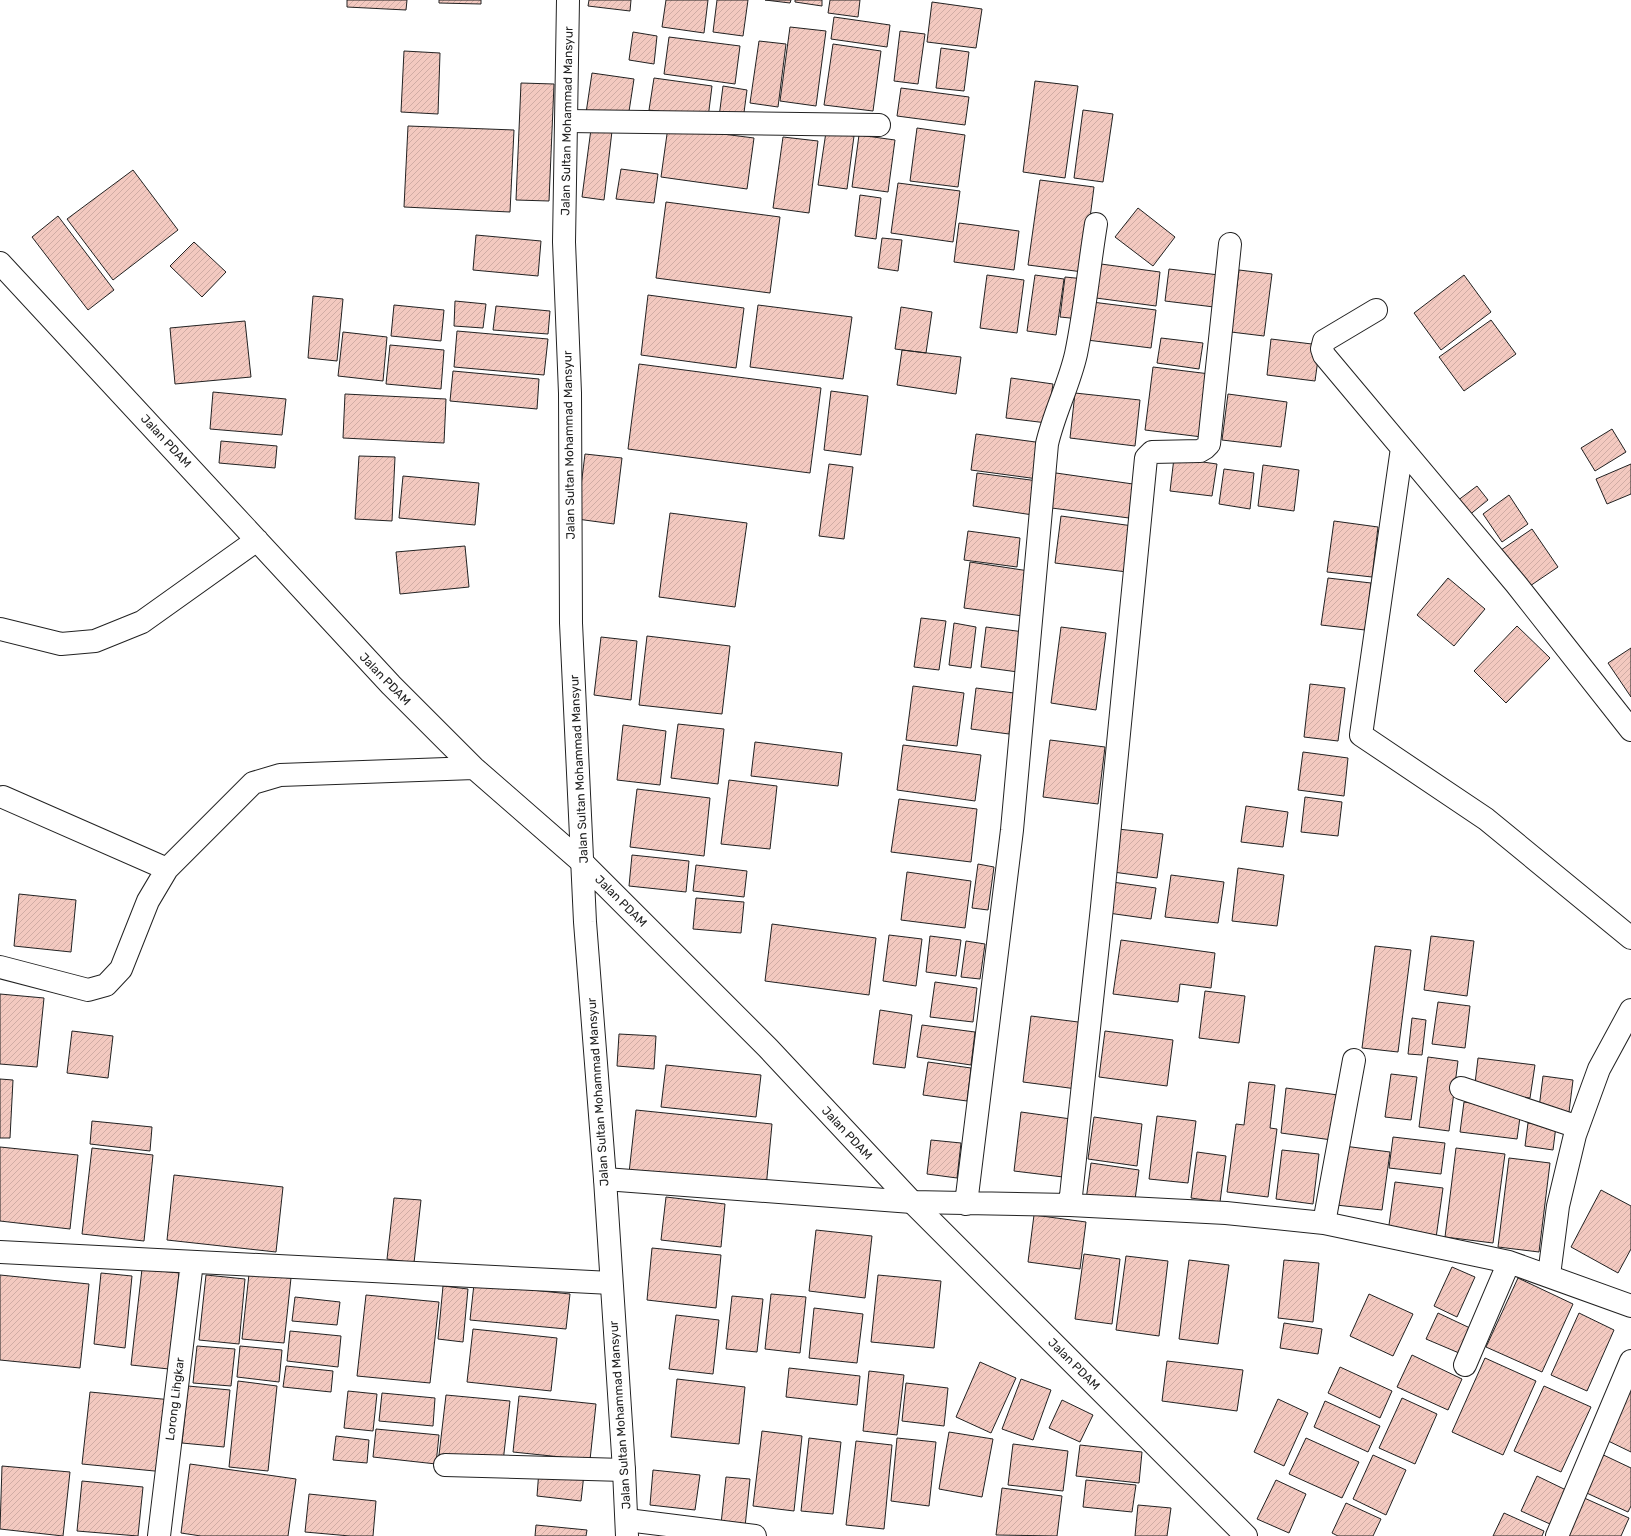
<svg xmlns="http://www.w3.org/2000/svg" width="1631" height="1536" font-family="Rubik,sans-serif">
<defs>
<pattern id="building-hatch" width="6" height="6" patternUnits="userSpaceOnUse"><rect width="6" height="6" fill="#f3c9c0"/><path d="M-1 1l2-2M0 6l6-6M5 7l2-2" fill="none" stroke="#d0aca5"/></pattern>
</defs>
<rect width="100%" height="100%" fill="#fff"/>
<path fill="url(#building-hatch)" stroke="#222" d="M 347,0 L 407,0 L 406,10 L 347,7 Z
M 439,0 L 481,0 L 481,4 L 439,3 Z
M 589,0 L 631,0 L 630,11 L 588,6 Z
M 666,0 L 708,0 L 704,33 L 662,27 Z
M 717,0 L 748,0 L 743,36 L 713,32 Z
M 765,0 L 791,0 L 790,3 Z
M 795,0 L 822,0 L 822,6 L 795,2 Z
M 830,0 L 860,0 L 858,17 L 828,13 Z
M 932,2 L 982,9 L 976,48 L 927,42 Z
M 834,17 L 890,25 L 887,47 L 831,39 Z
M 790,27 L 826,31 L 816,106 L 780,101 Z
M 900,31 L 925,34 L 918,84 L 894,81 Z
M 633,32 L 657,36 L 654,64 L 629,60 Z
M 669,37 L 740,46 L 735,84 L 664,74 Z
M 759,41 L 786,44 L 778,107 L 750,103 Z
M 833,44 L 881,51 L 873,111 L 824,105 Z
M 941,48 L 969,52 L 964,91 L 936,88 Z
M 404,51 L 440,53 L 438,114 L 401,112 Z
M 592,73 L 634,79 L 628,118 L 586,113 Z
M 654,78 L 712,86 L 708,118 L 649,110 Z
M 1035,81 L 1078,86 L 1065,178 L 1023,172 Z
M 521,83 L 554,84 L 549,201 L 516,200 Z
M 723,86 L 747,90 L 743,120 L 719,117 Z
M 901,88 L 969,97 L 965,125 L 897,116 Z
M 1083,110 L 1113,114 L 1103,182 L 1074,178 Z
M 408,126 L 514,130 L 510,212 L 404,207 Z
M 668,127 L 754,138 L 747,189 L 661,177 Z
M 917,128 L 965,135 L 958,187 L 910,181 Z
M 591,129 L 612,131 L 604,200 L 582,197 Z
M 826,132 L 854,136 L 847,189 L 818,185 Z
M 859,135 L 895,140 L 888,192 L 852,187 Z
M 783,137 L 818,141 L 809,213 L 773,208 Z
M 621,169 L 658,174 L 654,203 L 616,199 Z
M 133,170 L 178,230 L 113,280 L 67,219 Z
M 1040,180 L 1094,187 L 1083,272 L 1028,265 Z
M 898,183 L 960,191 L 953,242 L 891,233 Z
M 860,195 L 881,198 L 876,239 L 855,236 Z
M 666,202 L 780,217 L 770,293 L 656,278 Z
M 1138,208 L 1175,237 L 1153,266 L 1115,237 Z
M 58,216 L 114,290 L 88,310 L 32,237 Z
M 959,223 L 1019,231 L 1014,270 L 954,262 Z
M 476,235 L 541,241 L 538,276 L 473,270 Z
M 882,238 L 902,240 L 898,271 L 878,268 Z
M 194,242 L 226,272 L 202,297 L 170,266 Z
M 1101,264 L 1160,272 L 1156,306 L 1096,298 Z
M 1169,269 L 1219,275 L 1214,307 L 1165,301 Z
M 1239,270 L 1272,274 L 1264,336 L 1231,332 Z
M 987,275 L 1024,280 L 1017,333 L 980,328 Z
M 1035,275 L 1064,279 L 1056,335 L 1027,331 Z
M 1464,275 L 1491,312 L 1441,350 L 1414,313 Z
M 1065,277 L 1085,279 L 1080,319 L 1060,317 Z
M 648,295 L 744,308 L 736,368 L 641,355 Z
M 313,296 L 343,299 L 337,361 L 308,358 Z
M 455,301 L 486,304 L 483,328 L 454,326 Z
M 1092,302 L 1156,310 L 1151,348 L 1087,340 Z
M 394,305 L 444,310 L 441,341 L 391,336 Z
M 758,305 L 852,317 L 843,379 L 750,367 Z
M 496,306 L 550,311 L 548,334 L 493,330 Z
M 901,307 L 932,312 L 926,353 L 895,349 Z
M 1491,320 L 1516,354 L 1464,391 L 1439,357 Z
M 245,321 L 251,377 L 175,384 L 170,328 Z
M 457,331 L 548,339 L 544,375 L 454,367 Z
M 343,332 L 387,337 L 383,381 L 338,376 Z
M 1161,338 L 1203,343 L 1199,369 L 1157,363 Z
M 1271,339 L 1320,345 L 1315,381 L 1267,375 Z
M 390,345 L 444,350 L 441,389 L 386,384 Z
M 902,350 L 961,357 L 956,394 L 897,385 Z
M 639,364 L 821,388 L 810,473 L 628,449 Z
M 1153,367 L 1210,374 L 1202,437 L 1145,430 Z
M 453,371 L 539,379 L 537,409 L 450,401 Z
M 1011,378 L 1053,384 L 1047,423 L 1006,418 Z
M 831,391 L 868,396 L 861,455 L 824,450 Z
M 213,392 L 286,399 L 282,435 L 210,429 Z
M 1075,393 L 1140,400 L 1135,446 L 1070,438 Z
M 345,394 L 446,399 L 444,443 L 343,438 Z
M 1228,394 L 1287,402 L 1281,447 L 1222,440 Z
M 1612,429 L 1626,452 L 1595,471 L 1581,448 Z
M 976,434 L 1043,443 L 1038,479 L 971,470 Z
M 221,441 L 277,446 L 275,468 L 219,463 Z
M 585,454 L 622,458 L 614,524 L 577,519 Z
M 359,456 L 395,457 L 392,521 L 355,519 Z
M 1174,458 L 1217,464 L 1212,496 L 1170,491 Z
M 829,464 L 853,467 L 844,539 L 819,536 Z
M 1631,464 L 1631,494 L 1607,504 L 1596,479 Z
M 1263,465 L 1299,470 L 1294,511 L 1258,506 Z
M 1224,469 L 1254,473 L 1250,509 L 1219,504 Z
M 1049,472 L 1133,484 L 1129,518 L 1044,507 Z
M 977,473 L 1038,481 L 1033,515 L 973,506 Z
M 403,476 L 479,483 L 475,525 L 399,518 Z
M 1477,486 L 1488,500 L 1468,516 L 1457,501 Z
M 1509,495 L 1528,524 L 1502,542 L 1483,514 Z
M 670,513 L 747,523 L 735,607 L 659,597 Z
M 1061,516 L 1133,526 L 1127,572 L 1055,563 Z
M 1334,521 L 1378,527 L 1372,577 L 1327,572 Z
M 1532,529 L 1558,567 L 1527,588 L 1501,550 Z
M 968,531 L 1020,538 L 1017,567 L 964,560 Z
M 465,546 L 469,587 L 400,594 L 396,552 Z
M 970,562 L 1029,571 L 1023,616 L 964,608 Z
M 1328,578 L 1371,583 L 1365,630 L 1321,625 Z
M 1448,578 L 1485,609 L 1454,646 L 1417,615 Z
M 921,618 L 946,621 L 939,670 L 914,667 Z
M 954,623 L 976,627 L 971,668 L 949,665 Z
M 1517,626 L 1550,658 L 1506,703 L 1474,671 Z
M 986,627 L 1024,632 L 1018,672 L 981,667 Z
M 1061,627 L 1106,633 L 1096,710 L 1051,703 Z
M 647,636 L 730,646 L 722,714 L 639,705 Z
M 601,637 L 637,641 L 631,700 L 594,695 Z
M 1631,648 L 1631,697 L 1608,663 Z
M 1310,684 L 1345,688 L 1338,741 L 1304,737 Z
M 913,686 L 964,693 L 957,746 L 906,740 Z
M 976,688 L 1014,693 L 1009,734 L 971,729 Z
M 678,724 L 724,729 L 718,784 L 671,778 Z
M 623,725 L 666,731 L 660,785 L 617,780 Z
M 1050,740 L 1105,747 L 1098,804 L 1043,797 Z
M 755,742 L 842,753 L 838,786 L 751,776 Z
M 903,745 L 981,755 L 975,801 L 897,790 Z
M 1303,752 L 1348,758 L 1344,796 L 1298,790 Z
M 729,780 L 777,786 L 770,849 L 721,844 Z
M 637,789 L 710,798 L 704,856 L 630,847 Z
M 1305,797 L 1342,802 L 1338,836 L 1301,832 Z
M 899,799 L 977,809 L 971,862 L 891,852 Z
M 1246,806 L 1288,812 L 1283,847 L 1241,842 Z
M 1118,829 L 1163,834 L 1157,878 L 1113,872 Z
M 632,855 L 689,861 L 686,892 L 629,886 Z
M 978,864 L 994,867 L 988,910 L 972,908 Z
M 696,865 L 747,871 L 744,897 L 693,891 Z
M 1238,868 L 1284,875 L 1277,926 L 1232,921 Z
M 907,872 L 971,881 L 965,928 L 901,920 Z
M 1171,875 L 1224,882 L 1218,923 L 1165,917 Z
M 1112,882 L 1156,888 L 1151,919 L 1108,913 Z
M 19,894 L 76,900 L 71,952 L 14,946 Z
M 696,898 L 744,902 L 741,933 L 693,929 Z
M 772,924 L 876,938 L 869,995 L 765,981 Z
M 889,935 L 922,939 L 916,986 L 883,981 Z
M 930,936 L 961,940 L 956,976 L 926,972 Z
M 1431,936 L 1474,941 L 1467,996 L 1424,990 Z
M 1121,940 L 1215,953 L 1211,988 L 1180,984 L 1178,1002 L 1113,994 Z
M 966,941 L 985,944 L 980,979 L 961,977 Z
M 1375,946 L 1411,950 L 1398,1052 L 1362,1048 Z
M 935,982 L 977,988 L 973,1022 L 930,1017 Z
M 1205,991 L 1245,996 L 1239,1043 L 1199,1038 Z
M 0,994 L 44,998 L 37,1067 L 0,1064 Z
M 1438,1002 L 1470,1006 L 1465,1048 L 1432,1044 Z
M 880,1010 L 912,1015 L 905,1068 L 873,1064 Z
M 1031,1016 L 1086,1023 L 1077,1089 L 1023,1082 Z
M 1412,1018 L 1426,1020 L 1422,1055 L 1408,1054 Z
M 922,1025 L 975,1032 L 971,1065 L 917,1057 Z
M 72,1031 L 113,1036 L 108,1078 L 67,1073 Z
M 1105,1031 L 1173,1040 L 1167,1086 L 1099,1077 Z
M 619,1034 L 656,1036 L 654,1069 L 617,1066 Z
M 1428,1057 L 1458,1061 L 1449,1131 L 1419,1127 Z
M 1478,1058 L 1535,1065 L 1530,1098 L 1474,1092 Z
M 928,1062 L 971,1068 L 967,1101 L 923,1095 Z
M 666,1065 L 761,1075 L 756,1117 L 661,1107 Z
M 1391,1074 L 1417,1077 L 1411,1120 L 1385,1117 Z
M 1543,1076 L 1573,1080 L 1569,1112 L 1539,1108 Z
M 0,1079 L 13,1080 L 10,1138 L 0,1138 Z
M 1249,1082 L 1275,1085 L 1270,1128 L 1277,1129 L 1268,1197 L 1227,1192 L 1236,1124 L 1244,1125 Z
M 1286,1088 L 1338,1095 L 1332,1140 L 1281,1133 Z
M 1464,1102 L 1521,1110 L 1517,1139 L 1460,1132 Z
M 636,1110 L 772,1124 L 766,1188 L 629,1173 Z
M 1021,1112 L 1071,1119 L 1063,1177 L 1014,1171 Z
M 1157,1116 L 1196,1121 L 1188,1183 L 1149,1179 Z
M 1094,1117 L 1142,1124 L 1137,1166 L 1088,1159 Z
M 92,1121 L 152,1127 L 150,1151 L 90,1144 Z
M 1528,1123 L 1556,1126 L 1553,1150 L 1525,1146 Z
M 1393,1137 L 1445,1143 L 1441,1174 L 1389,1168 Z
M 931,1140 L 961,1143 L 957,1178 L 927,1174 Z
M 1344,1146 L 1390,1152 L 1382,1210 L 1336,1205 Z
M 0,1147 L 78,1155 L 70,1229 L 0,1221 Z
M 92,1148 L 153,1155 L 144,1241 L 82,1234 Z
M 1456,1148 L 1505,1154 L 1493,1243 L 1445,1237 Z
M 1282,1150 L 1319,1154 L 1313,1204 L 1276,1199 Z
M 1197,1152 L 1226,1156 L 1220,1202 L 1191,1198 Z
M 1509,1158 L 1550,1163 L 1539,1252 L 1498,1247 Z
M 1091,1163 L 1139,1170 L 1134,1207 L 1086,1200 Z
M 174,1175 L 283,1187 L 276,1252 L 167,1240 Z
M 1395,1182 L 1443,1188 L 1436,1238 L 1388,1232 Z
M 1601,1190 L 1631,1206 L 1631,1249 L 1618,1273 L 1571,1247 Z
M 666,1197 L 725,1204 L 721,1247 L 661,1240 Z
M 394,1198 L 421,1200 L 414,1263 L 387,1259 Z
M 1034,1215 L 1086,1222 L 1080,1269 L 1028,1262 Z
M 816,1230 L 872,1236 L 865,1298 L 809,1291 Z
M 652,1248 L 721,1255 L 716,1308 L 647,1300 Z
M 1084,1254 L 1120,1259 L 1112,1324 L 1075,1319 Z
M 1126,1256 L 1168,1261 L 1159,1336 L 1116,1330 Z
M 1189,1260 L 1229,1265 L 1218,1344 L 1179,1339 Z
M 1284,1260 L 1319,1263 L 1313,1322 L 1278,1318 Z
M 1452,1267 L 1475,1277 L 1457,1317 L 1434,1306 Z
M 142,1269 L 179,1273 L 169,1369 L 131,1365 Z
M 101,1273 L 132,1276 L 125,1348 L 94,1344 Z
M 249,1274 L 291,1278 L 284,1343 L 242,1339 Z
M 0,1275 L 89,1284 L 80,1368 L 0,1360 Z
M 206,1275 L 245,1279 L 239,1344 L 199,1340 Z
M 878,1275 L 941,1281 L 934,1348 L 871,1342 Z
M 1518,1278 L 1573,1304 L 1542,1372 L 1486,1347 Z
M 474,1284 L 570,1294 L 566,1329 L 470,1320 Z
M 443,1286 L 468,1289 L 463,1342 L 438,1339 Z
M 771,1294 L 806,1297 L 800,1353 L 765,1349 Z
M 1369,1294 L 1413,1314 L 1393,1356 L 1350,1336 Z
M 366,1295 L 439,1302 L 430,1383 L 357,1376 Z
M 732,1296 L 763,1299 L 757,1352 L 726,1349 Z
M 295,1297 L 340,1302 L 337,1325 L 292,1321 Z
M 814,1308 L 863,1314 L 857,1363 L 809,1358 Z
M 1438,1313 L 1470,1328 L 1459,1353 L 1426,1339 Z
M 1579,1313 L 1614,1330 L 1587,1391 L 1551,1375 Z
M 676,1315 L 719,1320 L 713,1374 L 669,1369 Z
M 1284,1323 L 1322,1329 L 1318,1354 L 1280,1348 Z
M 473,1329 L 557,1338 L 551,1391 L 467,1382 Z
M 290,1331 L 341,1336 L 338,1367 L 287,1361 Z
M 197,1346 L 235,1349 L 231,1386 L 193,1383 Z
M 240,1346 L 282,1350 L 279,1382 L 237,1377 Z
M 1412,1355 L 1462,1379 L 1448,1410 L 1397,1387 Z
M 1485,1358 L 1536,1381 L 1503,1455 L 1452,1432 Z
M 1167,1361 L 1243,1370 L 1237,1411 L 1162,1401 Z
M 980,1362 L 1016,1378 L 991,1433 L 956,1417 Z
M 286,1366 L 333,1371 L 331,1392 L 283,1387 Z
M 1340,1367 L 1392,1391 L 1380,1418 L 1328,1393 Z
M 789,1368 L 860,1376 L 857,1405 L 786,1397 Z
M 1631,1368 L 1631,1452 L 1600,1437 Z
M 869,1371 L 904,1375 L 897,1435 L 863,1431 Z
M 677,1379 L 745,1387 L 739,1444 L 671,1437 Z
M 1021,1379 L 1051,1390 L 1033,1440 L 1002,1429 Z
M 238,1381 L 277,1386 L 268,1471 L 229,1467 Z
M 906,1383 L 948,1388 L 944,1426 L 902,1421 Z
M 188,1386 L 230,1390 L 224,1447 L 182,1443 Z
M 1544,1386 L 1591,1407 L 1561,1472 L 1514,1451 Z
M 348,1391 L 377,1394 L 373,1431 L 344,1428 Z
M 90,1392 L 172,1400 L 165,1472 L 82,1464 Z
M 382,1393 L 435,1398 L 433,1426 L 379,1421 Z
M 446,1395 L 510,1401 L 503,1462 L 439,1455 Z
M 519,1396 L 596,1404 L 590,1460 L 513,1452 Z
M 1402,1398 L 1437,1414 L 1415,1464 L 1379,1448 Z
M 1278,1399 L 1308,1413 L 1284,1466 L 1254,1452 Z
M 1062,1400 L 1093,1415 L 1080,1442 L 1049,1428 Z
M 1325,1401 L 1380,1426 L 1368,1452 L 1314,1427 Z
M 376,1429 L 439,1435 L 436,1464 L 373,1457 Z
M 762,1431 L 802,1436 L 794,1511 L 753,1506 Z
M 949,1432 L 993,1439 L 982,1497 L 939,1489 Z
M 336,1436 L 369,1440 L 367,1463 L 333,1460 Z
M 809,1438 L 841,1442 L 833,1514 L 801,1511 Z
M 897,1438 L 936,1442 L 929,1506 L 891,1501 Z
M 1306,1438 L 1359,1462 L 1342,1498 L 1289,1474 Z
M 856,1441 L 892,1445 L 884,1529 L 846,1525 Z
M 1013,1444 L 1068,1451 L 1063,1491 L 1008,1485 Z
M 1080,1445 L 1142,1452 L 1139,1483 L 1076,1476 Z
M 1595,1451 L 1631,1468 L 1631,1506 L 1628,1512 L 1578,1489 Z
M 1373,1455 L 1406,1470 L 1386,1515 L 1353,1499 Z
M 190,1464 L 296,1479 L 288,1536 L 201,1536 L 181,1533 Z
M 2,1466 L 70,1472 L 63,1536 L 0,1529 Z
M 539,1470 L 584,1474 L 581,1501 L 537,1496 Z
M 653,1470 L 700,1475 L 695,1510 L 650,1505 Z
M 1537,1476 L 1566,1490 L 1550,1524 L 1521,1511 Z
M 726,1477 L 750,1479 L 745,1527 L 721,1524 Z
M 1086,1480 L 1136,1485 L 1132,1512 L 1083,1507 Z
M 1276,1480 L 1306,1494 L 1289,1533 L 1257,1519 Z
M 82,1481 L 143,1487 L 138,1536 L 77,1531 Z
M 1002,1488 L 1062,1496 L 1057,1536 L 996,1535 Z
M 309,1494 L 376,1501 L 373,1536 L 350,1536 L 305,1532 Z
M 1582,1497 L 1629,1518 L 1621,1536 L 1564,1536 Z
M 1346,1503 L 1381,1519 L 1373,1536 L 1338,1536 L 1332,1533 Z
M 1138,1505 L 1171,1508 L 1167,1536 L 1135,1536 Z
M 1504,1513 L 1544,1531 L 1542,1536 L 1493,1536 Z
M 536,1525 L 587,1530 L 586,1536 L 535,1536 Z"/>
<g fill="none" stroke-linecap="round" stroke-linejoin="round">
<defs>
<path id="street" d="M 567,121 L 879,125
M 0,263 L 391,685 L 474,768 L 584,864
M 1376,310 L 1324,341 L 1322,349 L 1324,355 L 1516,584 L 1631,730
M 1402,448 L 1361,735 L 1486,819 L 1631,938
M 0,629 L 61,644 L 95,641 L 142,622 L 257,540
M 3,797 L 167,869
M 0,967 L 88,990 L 106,985 L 121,969 L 148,901 L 167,869 L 253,783 L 280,775 L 474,768
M 1461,1088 L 1578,1127
M 605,1179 L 912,1202 L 1070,1205 L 1226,1213 L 1324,1223 L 1509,1262 L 1631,1306
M 966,1204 L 1012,830 L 1047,444 C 1054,413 1069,385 1076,354 C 1085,311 1089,267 1096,224
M 1070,1205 L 1102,907 L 1146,458 L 1152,452 L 1200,451 L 1205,448 L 1209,444 L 1230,244
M 1324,1223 L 1354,1060
M 0,1252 L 611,1283
M 1549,1275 L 1558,1206 L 1575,1135 L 1599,1069 L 1631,1010
M 1465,1365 L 1509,1262
M 445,1465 L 624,1470
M 627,1520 L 755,1536
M 159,1536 L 192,1262
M 1557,1536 L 1631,1361"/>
<path id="secondary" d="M 568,0 L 564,242 L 570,393 L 571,623 L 585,922 L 605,1179 L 624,1470 L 627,1536
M 584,864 L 768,1048 L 912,1202 L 1246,1536"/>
</defs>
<use href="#street" stroke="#222" stroke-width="24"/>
<use href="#secondary" stroke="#222" stroke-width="24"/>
<use href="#street" stroke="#fff" stroke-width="22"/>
<use href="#secondary" stroke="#fff" stroke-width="22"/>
</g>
<g text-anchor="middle" stroke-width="3" stroke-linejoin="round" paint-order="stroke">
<g font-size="12" fill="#222" stroke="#fff">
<text transform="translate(567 121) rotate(-89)" y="4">Jalan Sultan Mohammad Mansyur</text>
<text transform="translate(166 441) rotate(47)" y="4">Jalan PDAM</text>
<text transform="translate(569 445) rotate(-91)" y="4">Jalan Sultan Mohammad Mansyur</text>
<text transform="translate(385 679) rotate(46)" y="4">Jalan PDAM</text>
<text transform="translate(579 769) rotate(-93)" y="4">Jalan Sultan Mohammad Mansyur</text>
<text transform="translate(621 901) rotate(45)" y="4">Jalan PDAM</text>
<text transform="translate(598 1092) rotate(-94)" y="4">Jalan Sultan Mohammad Mansyur</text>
<text transform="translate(847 1133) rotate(47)" y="4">Jalan PDAM</text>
<text transform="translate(1074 1364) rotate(45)" y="4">Jalan PDAM</text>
<text transform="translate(175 1399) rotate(-83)" y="4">Lorong Lihgkar</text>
<text transform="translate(620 1415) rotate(-94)" y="4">Jalan Sultan Mohammad Mansyur</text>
</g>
</g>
</svg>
